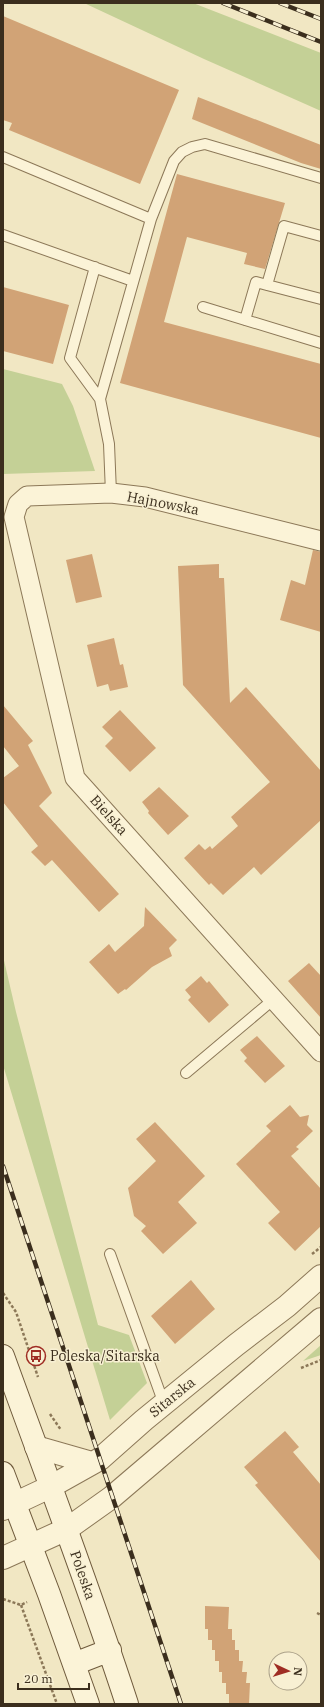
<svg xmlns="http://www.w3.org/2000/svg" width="324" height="1707" font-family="'IBM Plex Serif',serif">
<rect width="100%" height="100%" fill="#f1e7c3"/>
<path fill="#c4d096" d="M 84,3 L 193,3 L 321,53 L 321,111 L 204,59 Z
M 3,369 L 62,384 L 73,406 L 95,471 L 3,474 Z
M 3,956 L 16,1012 L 98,1325 L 129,1335 L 147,1383 L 110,1420 L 3,1065 Z
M 321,1345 L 321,1355 L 303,1361 Z"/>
<path fill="#d1a376" d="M 3,16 L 179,90 L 140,184 L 9,130 L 12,123 L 3,120 Z
M 198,97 L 321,145 L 321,169 L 301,163 L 192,119 Z
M 177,174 L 285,203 L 265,269 L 244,264 L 247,253 L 187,237 L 164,322 L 321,364 L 321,438 L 120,383 Z
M 3,287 L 69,305 L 53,364 L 3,351 Z
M 313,550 L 321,552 L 321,632 L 280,620 L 291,580 L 305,585 Z
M 92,554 L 102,597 L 76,603 L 66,560 Z
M 219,564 L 219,578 L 224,578 L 230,703 L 246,687 L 321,771 L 321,820 L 261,875 L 254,867 L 223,895 L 211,883 L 209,885 L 184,858 L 199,844 L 205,850 L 210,846 L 212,849 L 238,826 L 231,817 L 270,782 L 183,685 L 178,566 Z
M 114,638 L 120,665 L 123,664 L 128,687 L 110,691 L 108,684 L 97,687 L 87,645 Z
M 3,705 L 33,741 L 28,745 L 52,793 L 39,806 L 119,894 L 99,912 L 52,860 L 45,866 L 31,852 L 38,846 L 3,802 L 3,778 L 19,766 L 3,746 Z
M 120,710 L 156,748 L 130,772 L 105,746 L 113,738 L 102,727 Z
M 159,787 L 189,816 L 168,835 L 148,813 L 149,811 L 142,802 Z
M 145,907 L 177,940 L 169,948 L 172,956 L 152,967 L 126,990 L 125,989 L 118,994 L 89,962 L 109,944 L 115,952 L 144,926 Z
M 309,963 L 321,976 L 321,1018 L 288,981 Z
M 201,976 L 207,983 L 209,981 L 229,1005 L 209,1023 L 188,1000 L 191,997 L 185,990 Z
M 257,1036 L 285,1066 L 265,1083 L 244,1061 L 247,1058 L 240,1050 Z
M 290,1105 L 300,1117 L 309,1115 L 307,1125 L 313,1131 L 296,1147 L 299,1149 L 291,1156 L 321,1189 L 321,1226 L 295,1251 L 268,1223 L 280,1212 L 236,1164 L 271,1131 L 266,1126 Z
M 155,1122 L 205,1176 L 178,1202 L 197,1223 L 163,1254 L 141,1231 L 146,1226 L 134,1216 L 128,1188 L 156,1161 L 136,1139 Z
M 191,1280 L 215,1309 L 175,1344 L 151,1316 Z
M 285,1431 L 299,1447 L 293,1452 L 321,1485 L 321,1562 L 255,1485 L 258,1483 L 244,1467 Z
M 205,1606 L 229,1607 L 228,1629 L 232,1629 L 232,1640 L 235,1640 L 235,1650 L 239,1650 L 239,1661 L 243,1661 L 242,1672 L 247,1672 L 246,1683 L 250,1683 L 249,1704 L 229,1704 L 229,1694 L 226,1694 L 226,1683 L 222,1683 L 222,1672 L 219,1672 L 219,1661 L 215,1661 L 215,1650 L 212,1650 L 212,1640 L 208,1640 L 208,1629 L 205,1629 Z"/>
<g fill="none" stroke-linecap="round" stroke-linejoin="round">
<defs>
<path id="service" d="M 3,157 L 151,219
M 3,235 L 133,281
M 321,236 L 284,226 L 267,285 L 321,299
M 95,267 L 70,358 L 100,399
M 203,307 L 321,343
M 245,320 L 256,282 L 267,285
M 111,493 L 109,444 L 100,399 L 151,219 L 174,161 L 182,152 L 192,147 L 205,144 L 321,178
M 186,1073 L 274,999
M 110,1254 L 164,1404"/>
<path id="minor" d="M 321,541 L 145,497 L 111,493 L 27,496 L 18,504 L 14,517 L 75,778 L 321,1052"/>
<path id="tertiary" d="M 36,1447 L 92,1463
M 3,1509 L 50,1487 L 100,1459 L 144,1420 L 236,1345 L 287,1306 L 321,1276
M 3,1558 L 67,1529 L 112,1497 L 321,1319"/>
<path id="secondary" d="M 3,1356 C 45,1472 89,1587 127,1704
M 3,1473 L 49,1594 L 88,1704
M 74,1664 L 110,1650"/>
</defs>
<use href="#service" stroke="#8c7858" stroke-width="12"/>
<use href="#minor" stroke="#8c7858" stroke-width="21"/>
<use href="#tertiary" stroke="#8c7858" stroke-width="24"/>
<use href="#secondary" stroke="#6e593b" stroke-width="24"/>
<path stroke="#8c7858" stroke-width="2.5" stroke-dasharray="3 2" stroke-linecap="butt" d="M 312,1254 L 321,1247
M 3,1293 L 16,1312 L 38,1377
M 301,1368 L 321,1360
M 50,1414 L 61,1430
M 3,1599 L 21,1605 L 27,1602
M 21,1605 L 57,1704
M 317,1613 L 321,1615"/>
<use href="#service" stroke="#fbf3d7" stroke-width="10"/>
<use href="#minor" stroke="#fbf3d7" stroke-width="19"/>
<use href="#tertiary" stroke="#fbf3d7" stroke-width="22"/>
<use href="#secondary" stroke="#fbf3d7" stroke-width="22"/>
<defs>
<path id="rail" d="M 223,3 L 321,42
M 280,3 L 321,19
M 3,1166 L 181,1704"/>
</defs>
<use href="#rail" stroke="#3b2e1d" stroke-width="4.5"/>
<use href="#rail" stroke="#f8f0d3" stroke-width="3" stroke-dasharray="9" stroke-linecap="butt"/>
</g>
<defs>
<symbol id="bus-ring" viewBox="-11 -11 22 22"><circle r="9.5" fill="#f8f0d3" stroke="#9f2d24" stroke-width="1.5"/><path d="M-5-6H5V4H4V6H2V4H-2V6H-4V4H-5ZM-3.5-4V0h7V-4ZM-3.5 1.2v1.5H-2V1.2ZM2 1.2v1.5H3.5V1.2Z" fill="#9f2d24"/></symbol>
</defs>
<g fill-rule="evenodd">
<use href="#bus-ring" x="25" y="1345" width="22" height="22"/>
</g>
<g text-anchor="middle" stroke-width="3" stroke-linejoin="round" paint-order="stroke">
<g font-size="14" fill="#3b2e1d" stroke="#f8f0d3">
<text transform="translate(163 503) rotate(11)" y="5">Hajnowska</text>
<text transform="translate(109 815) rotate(48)" y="5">Bielska</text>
<text transform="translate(172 1397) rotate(-39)" y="5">Sitarska</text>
<text transform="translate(83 1575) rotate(71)" y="5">Poleska</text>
</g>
<g font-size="14" fill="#3b2e1d" stroke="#f8f0d3" text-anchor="start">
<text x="50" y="1361">Poleska/Sitarska</text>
</g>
</g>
<rect width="324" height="1707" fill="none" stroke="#3b2e1d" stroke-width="8"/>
<g transform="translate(288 1671) rotate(94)"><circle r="19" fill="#f8f0d3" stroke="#aca28a"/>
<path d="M0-3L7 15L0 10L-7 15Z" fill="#9f2d24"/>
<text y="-6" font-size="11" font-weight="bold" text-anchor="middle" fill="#3b2e1d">N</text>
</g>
<path d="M18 1683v6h71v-6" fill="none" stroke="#3b2e1d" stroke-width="2"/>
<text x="24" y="1683" font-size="12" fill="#3b2e1d" stroke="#f8f0d3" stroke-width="3" paint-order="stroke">20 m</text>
</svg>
